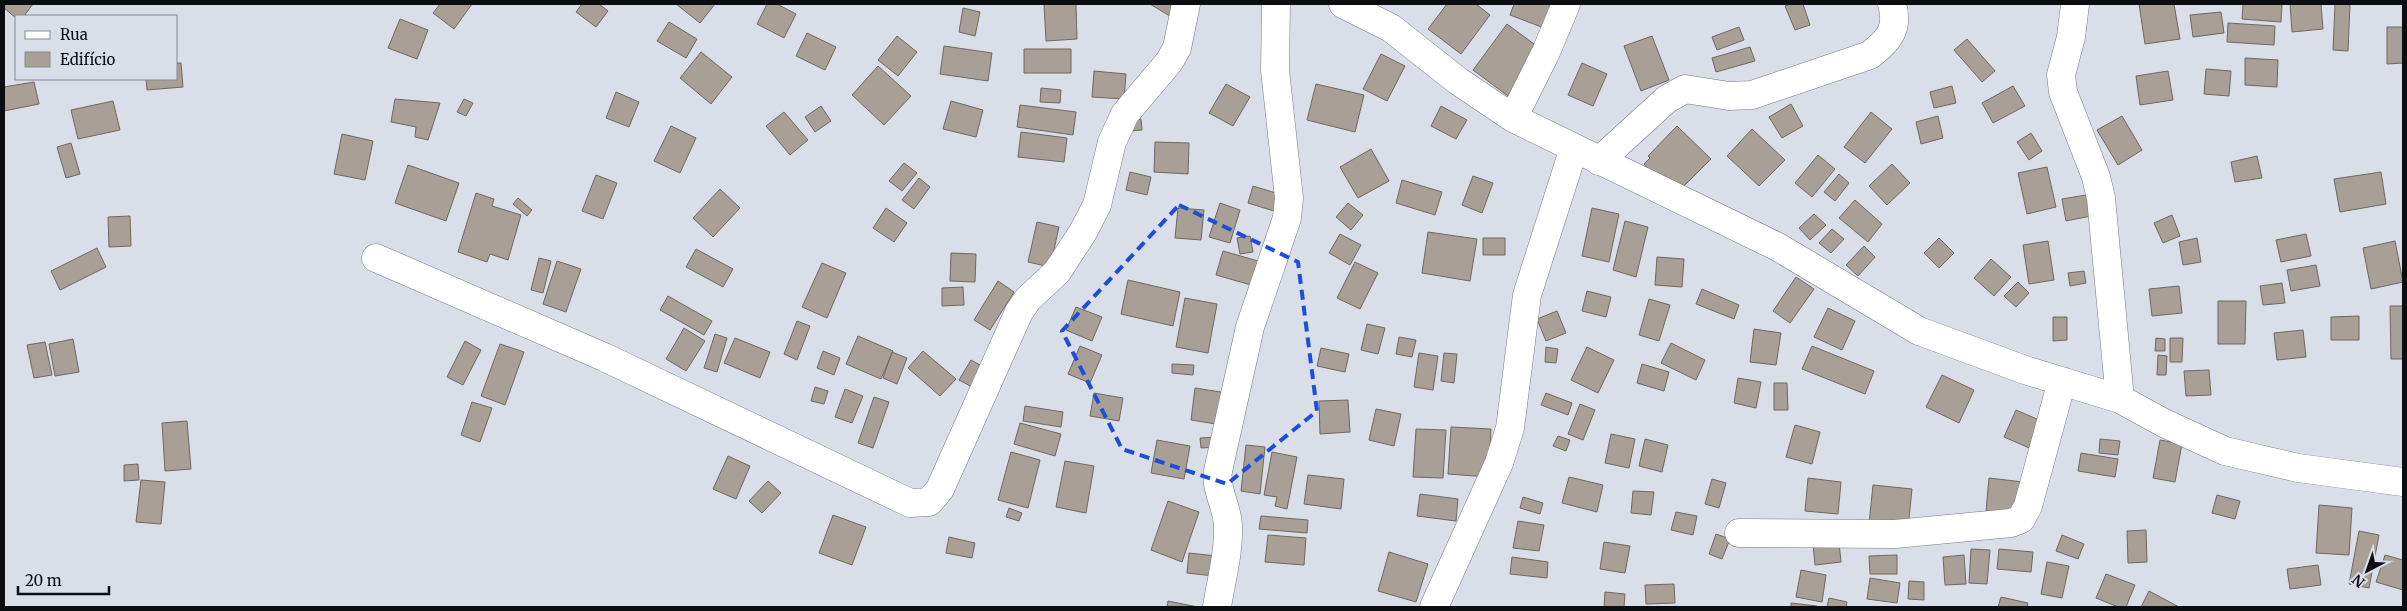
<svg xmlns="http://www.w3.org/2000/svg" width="2407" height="611" font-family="Merriweather,serif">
<rect width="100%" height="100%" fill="#dadee9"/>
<path fill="#a89f97" stroke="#6f675f" d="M 4,4 L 33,4 L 24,16 L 16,18 L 4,8 Z
M 440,4 L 472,4 L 454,29 L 433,13 Z
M 582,4 L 599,4 L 608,11 L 596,27 L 576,12 Z
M 676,4 L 715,4 L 700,23 Z
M 767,4 L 777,4 L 796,14 L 784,38 L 757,24 Z
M 1044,4 L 1076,4 L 1077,39 L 1046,41 Z
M 1150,4 L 1181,4 L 1173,18 Z
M 1447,4 L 1476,4 L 1490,15 L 1461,54 L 1428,29 Z
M 1514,4 L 1550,4 L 1561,8 L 1552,31 L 1510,15 Z
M 1790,4 L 1803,4 L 1810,25 L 1795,30 L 1785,6 Z
M 2139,4 L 2174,4 L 2180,39 L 2145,44 Z
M 2243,4 L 2282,4 L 2281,22 L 2242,19 Z
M 2290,4 L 2321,4 L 2323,29 L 2292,32 Z
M 2335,4 L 2350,4 L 2348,51 L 2333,50 Z
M 963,8 L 980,12 L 975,36 L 959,32 Z
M 2221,12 L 2224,33 L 2193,37 L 2190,15 Z
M 400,19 L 428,30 L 417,59 L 388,48 Z
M 669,22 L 697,39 L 686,58 L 657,41 Z
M 2228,23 L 2275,26 L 2274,45 L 2227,42 Z
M 1507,24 L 1542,50 L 1508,96 L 1473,70 Z
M 1739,27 L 1744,40 L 1717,50 L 1712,37 Z
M 2387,27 L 2403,27 L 2403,63 L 2387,64 Z
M 807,33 L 836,47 L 825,70 L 796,56 Z
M 897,36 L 917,52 L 898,76 L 878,60 Z
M 1652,36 L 1669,80 L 1641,91 L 1624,46 Z
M 1967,39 L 1995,71 L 1982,82 L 1954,50 Z
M 944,46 L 992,53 L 988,81 L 940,74 Z
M 1750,47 L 1755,61 L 1716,72 L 1712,58 Z
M 1024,49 L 1071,49 L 1071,73 L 1024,73 Z
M 701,52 L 732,77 L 711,104 L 680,78 Z
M 1381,54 L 1405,66 L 1387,101 L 1363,89 Z
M 2245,58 L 2278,60 L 2277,87 L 2245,85 Z
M 176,63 L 181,63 L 183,87 L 147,90 L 146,79 L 176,79 Z
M 1582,63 L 1607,74 L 1593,106 L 1568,95 Z
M 878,66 L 911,96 L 884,125 L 852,95 Z
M 2206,69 L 2231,71 L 2229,96 L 2204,94 Z
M 1094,71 L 1126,74 L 1124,99 L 1092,97 Z
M 2168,71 L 2173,100 L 2140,105 L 2136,76 Z
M 34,82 L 39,104 L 4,111 L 4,87 Z
M 1226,84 L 1250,97 L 1233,126 L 1209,113 Z
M 1316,84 L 1364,95 L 1355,132 L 1307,120 Z
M 1952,86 L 1956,103 L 1934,108 L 1930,92 Z
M 2013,86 L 2025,106 L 1993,123 L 1982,103 Z
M 1041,88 L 1061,90 L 1060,103 L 1040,102 Z
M 616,92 L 639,102 L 629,127 L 606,118 Z
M 395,99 L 440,103 L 428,140 L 415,137 L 416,127 L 391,122 Z
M 464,99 L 473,103 L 466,116 L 457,112 Z
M 113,101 L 120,130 L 78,139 L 71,110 Z
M 951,101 L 983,110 L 976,137 L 943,129 Z
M 1791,104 L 1803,126 L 1782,138 L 1769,117 Z
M 1020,105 L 1076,112 L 1073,135 L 1017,127 Z
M 821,106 L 831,121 L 815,132 L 805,117 Z
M 1441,106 L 1467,120 L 1456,139 L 1431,126 Z
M 784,112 L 808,140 L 790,155 L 766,126 Z
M 1871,112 L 1892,129 L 1865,163 L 1844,147 Z
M 1938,116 L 1943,138 L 1921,144 L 1916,122 Z
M 2122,116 L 2142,150 L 2118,165 L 2097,130 Z
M 1141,119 L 1142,130 L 1130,131 L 1129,120 Z
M 671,126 L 696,138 L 680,173 L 654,161 Z
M 1677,126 L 1711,159 L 1681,189 L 1670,179 L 1664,185 L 1644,164 L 1650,158 L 1648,156 Z
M 1752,129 L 1785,160 L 1759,186 L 1727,156 Z
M 1021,132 L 1067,138 L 1064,162 L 1018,157 Z
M 2031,133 L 2042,151 L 2029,160 L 2017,142 Z
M 342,134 L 373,141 L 365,180 L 334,174 Z
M 1155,142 L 1189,143 L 1188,174 L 1154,172 Z
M 71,143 L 80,174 L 66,178 L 57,147 Z
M 1371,149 L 1389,181 L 1358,198 L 1340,167 Z
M 1818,155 L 1835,169 L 1812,197 L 1795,183 Z
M 2257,156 L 2262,178 L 2235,182 L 2231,162 Z
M 904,163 L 917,173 L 902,191 L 889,181 Z
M 1892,164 L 1910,183 L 1887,205 L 1869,186 Z
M 408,165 L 459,183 L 446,221 L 395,203 Z
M 2047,167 L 2056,207 L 2027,214 L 2018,173 Z
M 1130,172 L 1151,177 L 1147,195 L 1126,190 Z
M 2381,172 L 2386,204 L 2340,212 L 2334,179 Z
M 1839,174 L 1849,183 L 1835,201 L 1824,192 Z
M 596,175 L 617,183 L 603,219 L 582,211 Z
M 1473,176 L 1493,183 L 1482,213 L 1462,205 Z
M 919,178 L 930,187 L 914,209 L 902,200 Z
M 1402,180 L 1442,192 L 1435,215 L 1396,203 Z
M 1253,186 L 1279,194 L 1274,211 L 1248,203 Z
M 720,189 L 740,208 L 713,237 L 693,218 Z
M 476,193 L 494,199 L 492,206 L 521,215 L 508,260 L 490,254 L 487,262 L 458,252 Z
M 2092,194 L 2096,215 L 2066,221 L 2062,199 Z
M 518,198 L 532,210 L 527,216 L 513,204 Z
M 1855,200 L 1882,224 L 1868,242 L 1839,218 Z
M 1220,203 L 1240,210 L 1230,243 L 1209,237 Z
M 1348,203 L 1363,215 L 1351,230 L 1336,217 Z
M 886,208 L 907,223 L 894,242 L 873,228 Z
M 1178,208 L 1204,210 L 1201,240 L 1175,238 Z
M 1592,208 L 1619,214 L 1609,262 L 1582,256 Z
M 1814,214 L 1826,225 L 1810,240 L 1799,228 Z
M 2172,215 L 2180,236 L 2163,243 L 2154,223 Z
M 130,216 L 131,246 L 109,247 L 108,217 Z
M 1625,221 L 1648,227 L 1636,277 L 1613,270 Z
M 1037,222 L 1059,227 L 1050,267 L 1028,262 Z
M 1832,229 L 1844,239 L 1831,253 L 1819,243 Z
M 1428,232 L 1477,239 L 1470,281 L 1422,273 Z
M 1340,234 L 1361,245 L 1350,265 L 1329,253 Z
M 2306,234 L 2311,256 L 2281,262 L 2276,240 Z
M 1250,236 L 1253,252 L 1240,254 L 1237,238 Z
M 1483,238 L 1505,238 L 1505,255 L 1483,255 Z
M 1939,238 L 1954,253 L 1939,268 L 1924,253 Z
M 2197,238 L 2201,262 L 2183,265 L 2179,242 Z
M 2048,241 L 2054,280 L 2029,284 L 2023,245 Z
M 2395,241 L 2403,282 L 2371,289 L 2363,248 Z
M 1864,246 L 1875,257 L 1858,276 L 1846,265 Z
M 97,248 L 106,267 L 60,290 L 51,271 Z
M 696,249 L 733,269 L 723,287 L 686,267 Z
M 1223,251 L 1258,261 L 1251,285 L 1216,275 Z
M 951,253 L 976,254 L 975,282 L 950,281 Z
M 1657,257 L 1684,259 L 1682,287 L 1655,285 Z
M 539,258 L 551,261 L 543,293 L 531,290 Z
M 1991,259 L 2011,277 L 1994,296 L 1974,278 Z
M 557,261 L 581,269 L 566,312 L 543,304 Z
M 1355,262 L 1378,273 L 1360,309 L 1337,298 Z
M 822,263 L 846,273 L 827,318 L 802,307 Z
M 2316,265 L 2320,286 L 2291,291 L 2287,270 Z
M 2084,271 L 2086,283 L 2070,286 L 2068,273 Z
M 1796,277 L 1814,289 L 1790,323 L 1773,311 Z
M 1128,280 L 1180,292 L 1173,326 L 1121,314 Z
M 998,281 L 1014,292 L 990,330 L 974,320 Z
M 2018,282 L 2029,293 L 2016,307 L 2004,296 Z
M 2282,283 L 2285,303 L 2263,305 L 2260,286 Z
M 2179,286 L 2182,313 L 2152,316 L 2149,289 Z
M 963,287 L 964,305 L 942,306 L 942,288 Z
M 1702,289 L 1739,305 L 1734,319 L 1696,304 Z
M 1587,291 L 1611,297 L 1606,317 L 1582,311 Z
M 668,296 L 712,321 L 704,335 L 660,310 Z
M 1185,298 L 1217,304 L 1208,353 L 1176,347 Z
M 1649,299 L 1670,305 L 1659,341 L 1639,335 Z
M 2218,301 L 2246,301 L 2245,344 L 2218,344 Z
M 2390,306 L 2403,306 L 2403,359 L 2391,359 Z
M 1076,307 L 1102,317 L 1092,341 L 1066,330 Z
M 1828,308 L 1855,321 L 1842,350 L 1814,337 Z
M 1557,311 L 1566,333 L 1546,341 L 1537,319 Z
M 2359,316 L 2359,340 L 2331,340 L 2331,317 Z
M 2053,317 L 2067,317 L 2067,340 L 2053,341 Z
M 797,321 L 810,326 L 797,360 L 784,354 Z
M 1367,324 L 1385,328 L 1378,354 L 1361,350 Z
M 684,328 L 705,341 L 686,371 L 666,359 Z
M 1754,329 L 1781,333 L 1776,365 L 1750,362 Z
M 2303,330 L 2306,357 L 2277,360 L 2274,333 Z
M 715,334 L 727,338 L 717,372 L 704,368 Z
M 858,336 L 893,351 L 881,379 L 846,364 Z
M 1399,337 L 1416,340 L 1412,357 L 1396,354 Z
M 735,338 L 770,352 L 760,378 L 724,363 Z
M 2156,338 L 2165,339 L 2165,351 L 2155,351 Z
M 2170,338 L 2183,338 L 2182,362 L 2170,362 Z
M 73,339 L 79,372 L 55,376 L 49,344 Z
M 465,341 L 481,350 L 463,385 L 447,377 Z
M 45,342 L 52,375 L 34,378 L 27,345 Z
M 1671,343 L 1705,360 L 1696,380 L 1661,363 Z
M 500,344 L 524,352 L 505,405 L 481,396 Z
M 1080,346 L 1102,355 L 1090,383 L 1068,374 Z
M 1812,346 L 1874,371 L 1865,394 L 1802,369 Z
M 1546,347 L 1558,349 L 1556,363 L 1545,362 Z
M 1587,347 L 1614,360 L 1598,393 L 1571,380 Z
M 1321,348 L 1349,354 L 1345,372 L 1317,366 Z
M 823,351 L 840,358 L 834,375 L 817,368 Z
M 923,351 L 956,379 L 940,396 L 908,368 Z
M 892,352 L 907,358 L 897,384 L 883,378 Z
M 1419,353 L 1438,356 L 1433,390 L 1414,387 Z
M 1444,353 L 1457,354 L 1454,383 L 1441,381 Z
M 2158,355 L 2167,356 L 2166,375 L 2157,375 Z
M 971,360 L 989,370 L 978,390 L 959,380 Z
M 1172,364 L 1194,365 L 1193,375 L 1172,373 Z
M 1642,364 L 1669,372 L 1664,391 L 1637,383 Z
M 2209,370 L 2211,395 L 2186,396 L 2184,371 Z
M 1942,375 L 1974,390 L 1959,423 L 1926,407 Z
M 1738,378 L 1761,382 L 1756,408 L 1734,403 Z
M 1774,383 L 1787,383 L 1788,410 L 1774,410 Z
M 815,387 L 828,391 L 824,404 L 811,401 Z
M 1195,388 L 1227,393 L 1222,425 L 1191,420 Z
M 845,389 L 863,396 L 852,423 L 835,417 Z
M 1094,393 L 1123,398 L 1119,421 L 1090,416 Z
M 1546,393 L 1572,403 L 1568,415 L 1541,405 Z
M 874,397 L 889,402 L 873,448 L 858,443 Z
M 1348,400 L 1350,432 L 1320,434 L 1319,401 Z
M 472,402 L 492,408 L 480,442 L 461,435 Z
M 1580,404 L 1595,410 L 1583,440 L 1568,434 Z
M 1025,406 L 1063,412 L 1061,427 L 1023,421 Z
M 1376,409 L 1401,414 L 1394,446 L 1369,440 Z
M 2016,410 L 2046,423 L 2034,450 L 2004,437 Z
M 187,421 L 191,469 L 165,471 L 162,423 Z
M 1020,423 L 1061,434 L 1055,456 L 1014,444 Z
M 1795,425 L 1820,432 L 1812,464 L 1786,457 Z
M 1451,427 L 1491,429 L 1488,477 L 1448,474 Z
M 1416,429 L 1446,430 L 1443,478 L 1413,477 Z
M 1611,434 L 1635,439 L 1629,468 L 1605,463 Z
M 1558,436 L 1570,440 L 1566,451 L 1553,446 Z
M 1218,437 L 1218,447 L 1201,448 L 1200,438 Z
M 1645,439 L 1668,445 L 1662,472 L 1639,466 Z
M 2100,439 L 2120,441 L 2118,455 L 2099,453 Z
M 1157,440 L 1190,446 L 1184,479 L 1151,473 Z
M 2160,440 L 2182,444 L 2175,482 L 2153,478 Z
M 1246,445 L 1265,447 L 1260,494 L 1241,491 Z
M 1011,452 L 1040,460 L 1028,508 L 998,500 Z
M 1272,452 L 1297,457 L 1287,509 L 1275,506 L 1277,497 L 1264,495 Z
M 2081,453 L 2118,459 L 2115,477 L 2078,471 Z
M 728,456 L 750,466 L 736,499 L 713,489 Z
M 1065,461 L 1094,466 L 1086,513 L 1056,507 Z
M 138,464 L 139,480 L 124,481 L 124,465 Z
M 1308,475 L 1344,479 L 1341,509 L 1304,504 Z
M 1569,477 L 1603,485 L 1597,512 L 1562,503 Z
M 1808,478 L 1841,482 L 1838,514 L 1805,511 Z
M 1989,478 L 2023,482 L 2020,514 L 1986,511 Z
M 1712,479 L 1726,483 L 1719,508 L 1705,504 Z
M 141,480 L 165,482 L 161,524 L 136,522 Z
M 768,481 L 781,493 L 762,513 L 749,501 Z
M 1873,485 L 1912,489 L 1908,528 L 1869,524 Z
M 1633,491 L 1654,492 L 1651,515 L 1631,513 Z
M 1420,494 L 1458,499 L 1456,521 L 1417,516 Z
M 2217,495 L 2240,501 L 2235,519 L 2212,513 Z
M 1523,497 L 1543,503 L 1540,514 L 1520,508 Z
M 1168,501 L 1199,512 L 1182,562 L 1151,550 Z
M 2319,505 L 2352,508 L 2349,555 L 2316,553 Z
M 1009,508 L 1022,513 L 1019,521 L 1006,517 Z
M 1676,512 L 1697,516 L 1693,535 L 1671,530 Z
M 833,515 L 866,527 L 852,565 L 819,553 Z
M 1261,516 L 1308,520 L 1307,533 L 1259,529 Z
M 1518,521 L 1544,525 L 1539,551 L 1513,548 Z
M 2146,530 L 2147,562 L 2128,563 L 2127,531 Z
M 2359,531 L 2379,535 L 2369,588 L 2349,584 Z
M 1716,534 L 1730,539 L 1722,559 L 1709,554 Z
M 1268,535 L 1306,538 L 1304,565 L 1265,562 Z
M 2062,535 L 2084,544 L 2078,559 L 2056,551 Z
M 949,537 L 975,543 L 972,558 L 946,553 Z
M 1604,542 L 1630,546 L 1625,573 L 1600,569 Z
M 1839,542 L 1841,562 L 1815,565 L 1813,544 Z
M 1971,549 L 1990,550 L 1987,584 L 1969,583 Z
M 1999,549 L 2033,552 L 2031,572 L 1997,569 Z
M 1389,552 L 1428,564 L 1416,602 L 1378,591 Z
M 1189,553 L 1216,556 L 1214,576 L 1187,573 Z
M 1897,555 L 1897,574 L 1870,574 L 1869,556 Z
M 1964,555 L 1966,584 L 1945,585 L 1943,557 Z
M 2385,555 L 2403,560 L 2403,590 L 2376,582 Z
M 1512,557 L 1548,562 L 1547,578 L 1510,574 Z
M 2047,562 L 2069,566 L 2062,598 L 2041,594 Z
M 2318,565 L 2321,585 L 2290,589 L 2287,569 Z
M 1801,570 L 1826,575 L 1822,602 L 1796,597 Z
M 2106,574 L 2135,585 L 2126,607 L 2118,607 L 2096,598 Z
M 1870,578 L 1900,583 L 1897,603 L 1867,599 Z
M 1909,581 L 1924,582 L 1924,600 L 1908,599 Z
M 1674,584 L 1675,603 L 1646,604 L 1645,585 Z
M 2149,591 L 2179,607 L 2141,607 Z
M 1605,592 L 1625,594 L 1624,607 L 1604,607 Z
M 2001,597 L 2028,603 L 2027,607 L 1998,607 Z
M 1829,598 L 1847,602 L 1846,607 L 1827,607 Z
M 1168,601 L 1198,607 L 1167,607 Z
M 1791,603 L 1817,606 L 1816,607 L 1791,607 Z"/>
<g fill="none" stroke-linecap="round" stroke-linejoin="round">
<defs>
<path id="minor" d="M 1343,4 L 1391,28 L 1458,81 L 1513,118 L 1778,247 L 1919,331 L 2025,370 L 2120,399 L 2164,423 L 2225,451 L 2298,468 L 2403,482
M 2075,4 L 2071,37 L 2061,75 L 2063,92 L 2096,177 L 2101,198 L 2120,399
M 1513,118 L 1546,52 L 1566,4
M 1599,161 L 1667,99 L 1685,89 L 1729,96 L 1752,95 L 1870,55 C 1889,40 1899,29 1892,4
M 376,258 L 604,357 L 910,503 L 929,502 L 940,489 L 1019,312 L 1028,299 L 1057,272 L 1083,232 L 1097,205 L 1112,142 L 1125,114 L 1169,62 L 1177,48 L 1186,4
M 1739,533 L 1895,534 L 2011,523 L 2021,519 L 2028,506 L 2062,381
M 1217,607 C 1221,581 1229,553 1228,527 C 1228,507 1215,491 1218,471 L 1250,327 L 1287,218 L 1289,198 L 1275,70 L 1276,4
M 1434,607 L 1499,463 L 1510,428 L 1527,295 L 1574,148"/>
</defs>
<use href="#minor" stroke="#767983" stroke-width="29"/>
<use href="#minor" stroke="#fff" stroke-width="28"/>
</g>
<path fill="none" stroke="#1d4ed8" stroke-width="4" stroke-dasharray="10 6" stroke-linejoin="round" d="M 1179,205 L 1298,262 L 1317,411 L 1227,484 L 1122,449 L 1062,331 Z"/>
<rect width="2407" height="611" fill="none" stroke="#0c0d11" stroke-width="10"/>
<rect x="15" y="15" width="162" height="65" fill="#dadee9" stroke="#888a93"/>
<rect x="25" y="31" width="25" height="8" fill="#ffffff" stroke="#888a93"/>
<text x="60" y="40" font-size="15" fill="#0c0d11">Rua</text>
<rect x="25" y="52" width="25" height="15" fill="#a89f97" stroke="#888a93"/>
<text x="60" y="65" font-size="15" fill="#0c0d11">Edifício</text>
<g transform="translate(2367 571) rotate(221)" stroke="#dadee9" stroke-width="4" paint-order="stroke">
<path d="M0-4L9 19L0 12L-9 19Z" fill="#0c0d11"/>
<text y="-8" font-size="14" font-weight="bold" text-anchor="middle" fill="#0c0d11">N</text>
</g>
<path d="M18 586v8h91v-8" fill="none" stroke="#0c0d11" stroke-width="2.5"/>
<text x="25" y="586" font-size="15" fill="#0c0d11" stroke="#dadee9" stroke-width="4" paint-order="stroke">20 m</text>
</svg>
